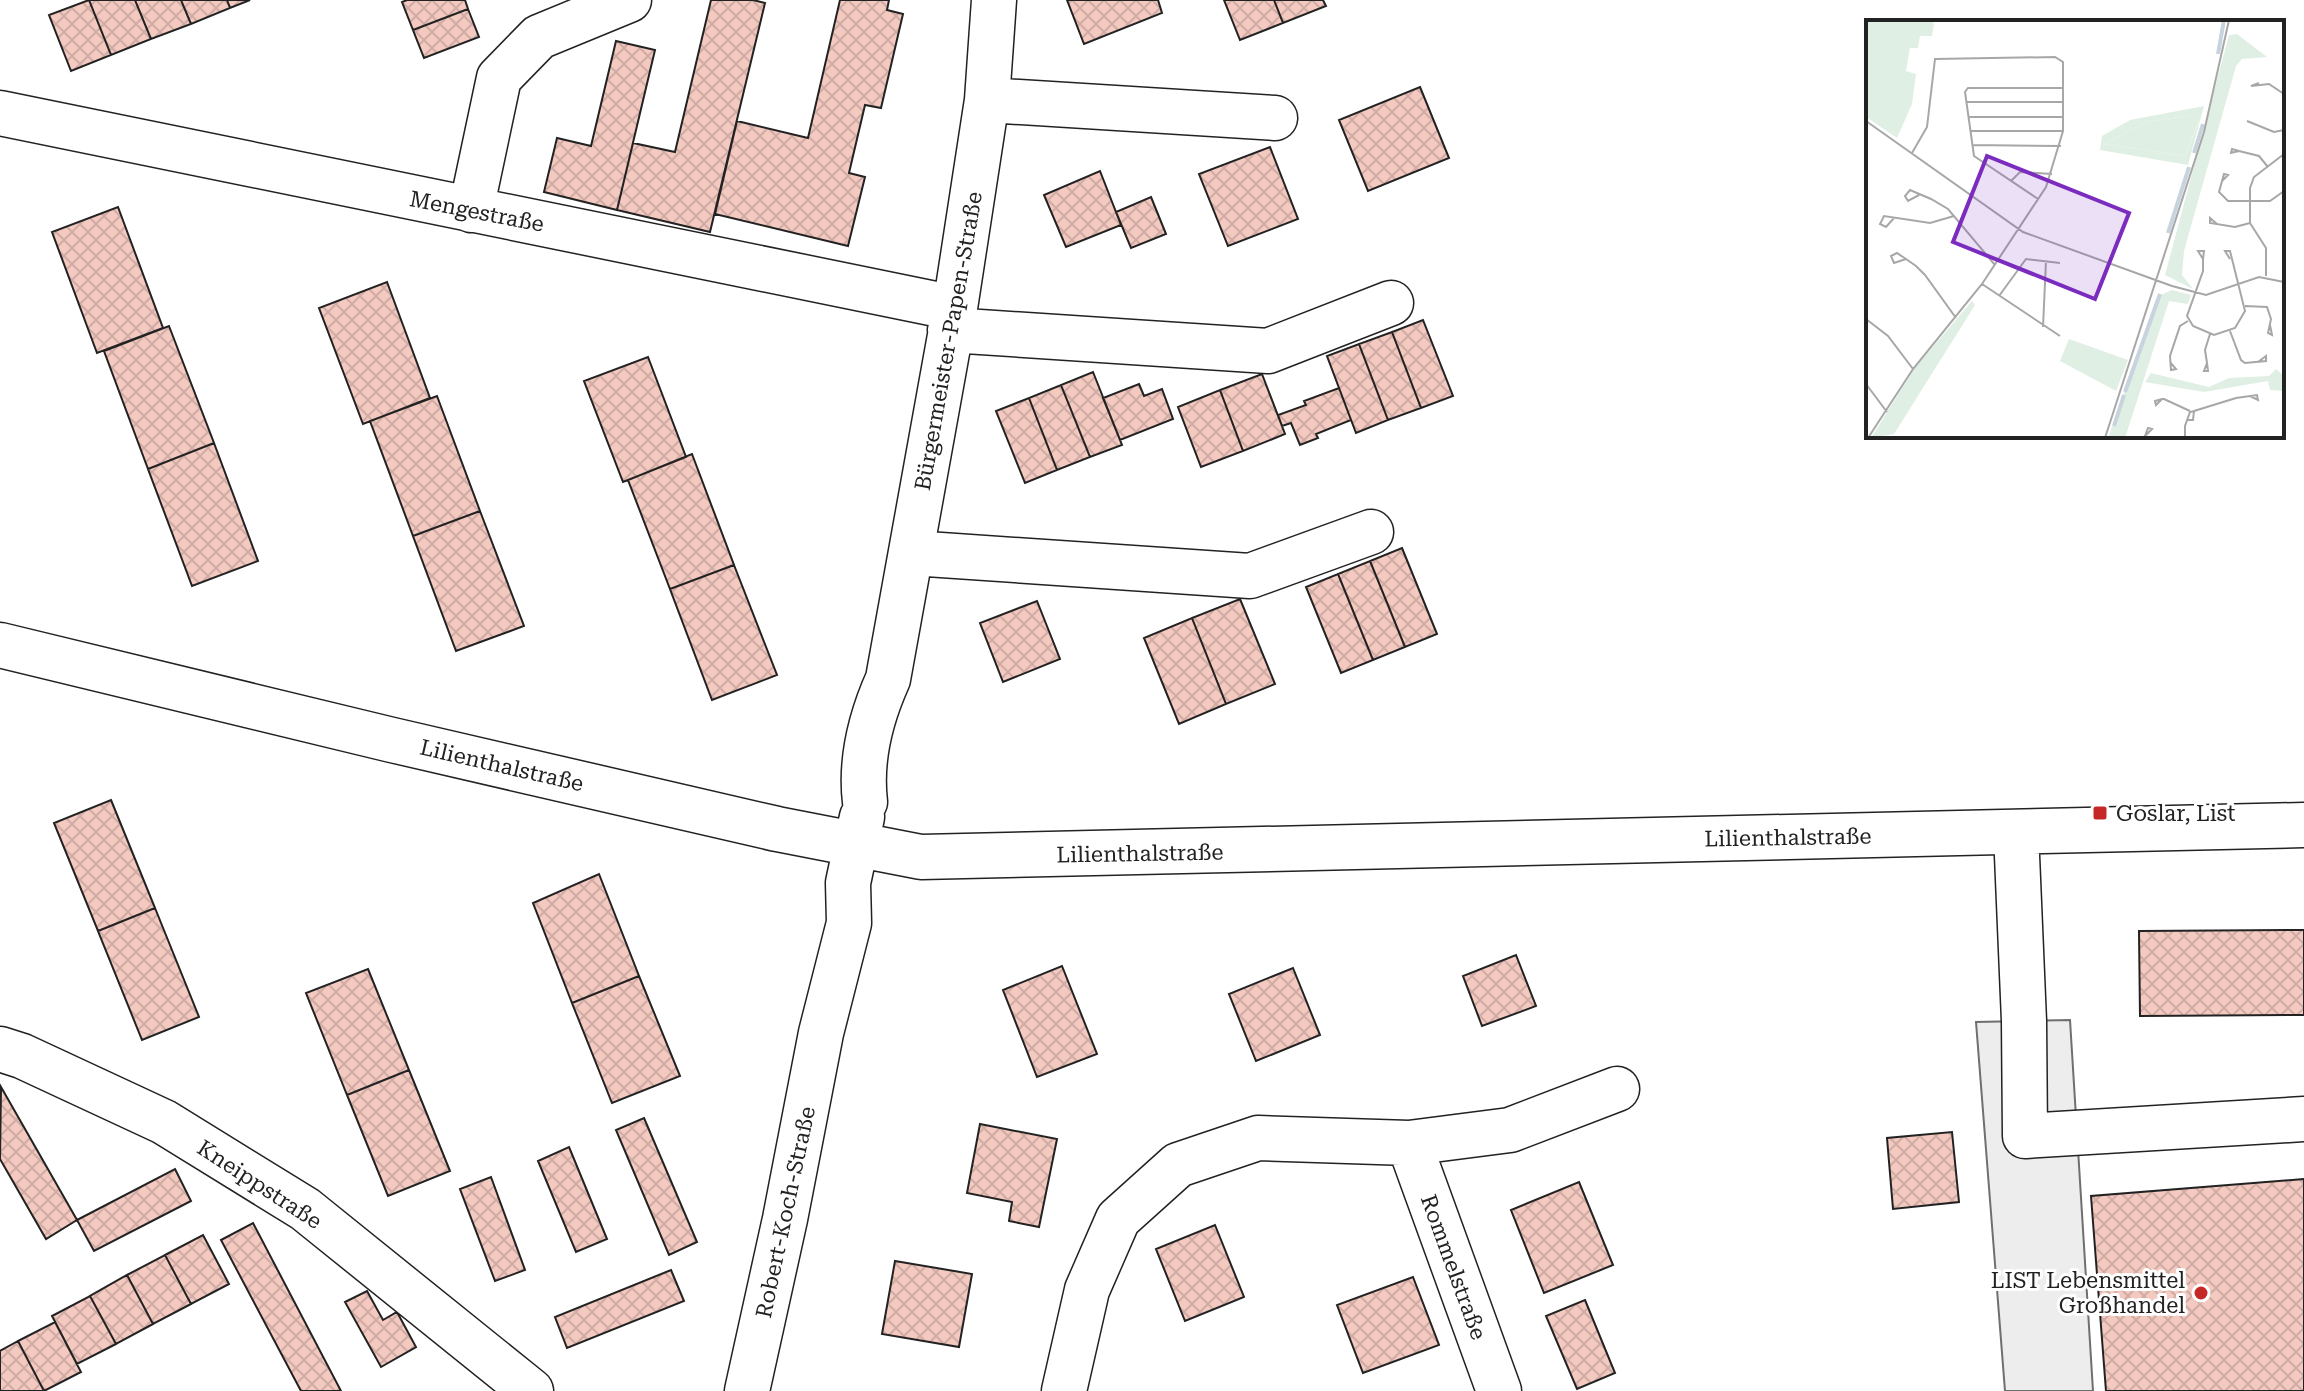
<svg xmlns="http://www.w3.org/2000/svg" width="2304" height="1391" font-family="'Roboto Serif',serif">
<defs>
<pattern id="building-cross-hatch" width="8" height="8" patternUnits="userSpaceOnUse" patternTransform="scale(2)"><rect width="8" height="8" fill="#f3c9c0"/><path d="M0 0l8 8M0 8l8-8" fill="none" stroke="#d0aca5"/></pattern>
</defs>
<rect width="100%" height="100%" fill="#fff"/>
<path fill="#ededed" stroke="#6f6f6f" stroke-width="2" d="M 2070,1020 L 2093,1391 L 2005,1391 L 1976,1022 Z"/>
<path fill="url(#building-cross-hatch)" stroke="#222" stroke-width="2" d="M 89,0 L 135,0 L 151,39 L 111,55 Z
M 89,0 L 111,55 L 71,71 L 49,15 Z
M 135,0 L 181,0 L 191,24 L 151,39 Z
M 181,0 L 227,0 L 230,8 L 191,24 Z
M 227,0 L 250,0 L 230,8 Z
M 407,0 L 465,0 L 468,9 L 413,30 L 402,2 Z
M 711,0 L 753,0 L 765,3 L 710,232 L 617,210 L 633,143 L 675,152 Z
M 840,0 L 889,0 L 887,10 L 903,14 L 881,108 L 865,105 L 849,173 L 865,177 L 848,246 L 715,214 L 737,121 L 808,138 Z
M 1067,0 L 1158,0 L 1162,13 L 1084,44 Z
M 1224,0 L 1274,0 L 1283,23 L 1240,40 Z
M 1274,0 L 1323,0 L 1326,6 L 1283,23 Z
M 468,9 L 479,37 L 424,58 L 413,30 Z
M 616,41 L 655,50 L 617,210 L 544,192 L 557,138 L 591,146 Z
M 1420,87 L 1449,158 L 1368,191 L 1339,120 Z
M 1270,147 L 1298,219 L 1228,246 L 1199,174 Z
M 1100,171 L 1121,225 L 1066,247 L 1044,195 Z
M 1151,197 L 1166,234 L 1131,248 L 1116,212 Z
M 118,207 L 163,328 L 97,353 L 52,232 Z
M 387,282 L 430,398 L 363,424 L 319,308 Z
M 1423,320 L 1453,396 L 1421,408 L 1392,332 Z
M 169,326 L 214,443 L 148,469 L 104,351 Z
M 1392,332 L 1421,408 L 1388,420 L 1359,344 Z
M 1359,344 L 1388,420 L 1356,433 L 1327,356 Z
M 648,357 L 686,457 L 623,482 L 584,381 Z
M 1093,372 L 1122,445 L 1090,457 L 1061,385 Z
M 1262,374 L 1285,434 L 1243,451 L 1220,390 Z
M 1139,384 L 1144,396 L 1162,389 L 1173,419 L 1120,440 L 1103,398 Z
M 1061,385 L 1090,457 L 1057,470 L 1029,398 Z
M 1339,388 L 1351,420 L 1316,434 L 1318,438 L 1300,445 L 1291,423 L 1282,426 L 1278,415 L 1306,405 L 1304,401 Z
M 1220,390 L 1243,451 L 1201,467 L 1178,407 Z
M 437,396 L 480,511 L 413,536 L 370,421 Z
M 1029,398 L 1057,470 L 1025,483 L 996,411 Z
M 214,443 L 258,561 L 192,586 L 148,469 Z
M 692,454 L 734,565 L 670,589 L 628,480 Z
M 480,511 L 524,626 L 456,651 L 413,536 Z
M 1402,548 L 1437,634 L 1405,647 L 1370,561 Z
M 1370,561 L 1405,647 L 1373,660 L 1338,574 Z
M 734,565 L 777,675 L 712,700 L 670,589 Z
M 1338,574 L 1373,660 L 1341,673 L 1306,587 Z
M 1240,599 L 1275,684 L 1226,704 L 1192,618 Z
M 1037,601 L 1060,659 L 1003,682 L 980,623 Z
M 1192,618 L 1226,704 L 1179,724 L 1144,638 Z
M 111,800 L 155,908 L 98,931 L 54,823 Z
M 599,874 L 639,976 L 572,1003 L 533,903 Z
M 155,908 L 199,1017 L 142,1040 L 98,931 Z
M 2304,930 L 2304,1015 L 2140,1016 L 2139,931 Z
M 1516,955 L 1536,1006 L 1482,1026 L 1463,976 Z
M 1062,966 L 1097,1054 L 1037,1077 L 1003,990 Z
M 1293,968 L 1320,1035 L 1256,1061 L 1229,994 Z
M 368,969 L 409,1070 L 347,1095 L 306,993 Z
M 639,976 L 680,1076 L 612,1103 L 572,1003 Z
M 409,1070 L 450,1171 L 388,1196 L 347,1095 Z
M 1,1087 L 77,1220 L 46,1239 L 0,1159 Z
M 644,1118 L 697,1242 L 669,1255 L 616,1130 Z
M 980,1124 L 1057,1139 L 1039,1227 L 1009,1221 L 1012,1202 L 967,1193 Z
M 1952,1132 L 1959,1202 L 1893,1209 L 1887,1138 Z
M 569,1147 L 607,1239 L 576,1252 L 538,1161 Z
M 175,1169 L 191,1201 L 94,1251 L 77,1220 Z
M 491,1177 L 525,1270 L 495,1281 L 460,1189 Z
M 2304,1179 L 2304,1391 L 2106,1391 L 2091,1196 Z
M 1579,1182 L 1613,1265 L 1544,1293 L 1511,1210 Z
M 253,1223 L 341,1391 L 301,1391 L 221,1240 Z
M 1215,1225 L 1244,1297 L 1185,1321 L 1156,1249 Z
M 203,1235 L 229,1284 L 191,1304 L 165,1255 Z
M 165,1255 L 191,1304 L 153,1324 L 127,1275 Z
M 895,1261 L 972,1274 L 959,1347 L 882,1334 Z
M 671,1270 L 684,1301 L 567,1348 L 555,1317 Z
M 127,1275 L 153,1324 L 116,1344 L 90,1296 Z
M 1413,1277 L 1439,1345 L 1363,1373 L 1337,1305 Z
M 367,1291 L 383,1320 L 397,1312 L 416,1347 L 381,1367 L 345,1302 Z
M 90,1296 L 116,1344 L 77,1364 L 52,1316 Z
M 1585,1300 L 1615,1373 L 1577,1389 L 1546,1316 Z
M 55,1322 L 81,1372 L 44,1391 L 18,1341 Z
M 18,1341 L 44,1391 L 0,1391 L 0,1351 Z"/>
<g fill="none" stroke-linecap="round" stroke-linejoin="round">
<defs>
<path id="minor" d="M 987,100 L 1275,118
M 0,113 L 955,308
M 471,210 L 499,78 L 539,37 L 629,0
M 950,330 L 1268,351 L 1391,303
M 912,553 L 1250,576 L 1371,532
M 0,645 L 392,740 L 777,829 L 921,857 L 2304,825
M 865,802 C 860,760 871,717 888,679 L 955,308 L 987,100 L 994,0
M 2016,832 L 2024,1021 L 2025,1136 L 2304,1119
M 0,1049 L 22,1056 L 164,1122 L 305,1209 L 531,1391
M 1409,1143 L 1499,1391
M 747,1391 L 785,1219 L 821,1033 L 849,923 L 848,883 L 862,817
M 1064,1391 L 1087,1290 L 1118,1219 L 1178,1165 L 1258,1138 L 1409,1143 L 1510,1130 L 1617,1089"/>
</defs>
<use href="#minor" stroke="#222" stroke-width="47"/>
<use href="#minor" stroke="#fff" stroke-width="44"/>
</g>
<g fill="#c62828" stroke="#fff" stroke-width="3">
<rect x="2092" y="805" width="16" height="16" rx="4"/>
<circle cx="2201" cy="1293" r="8"/>
</g>
<g text-anchor="middle" stroke-width="6" stroke-linejoin="round" paint-order="stroke">
<g font-size="22" fill="#222" stroke="#fff">
<text transform="translate(477 211) rotate(11)" y="8">Mengestraße</text>
<text transform="translate(948 341) rotate(-80)" y="8">Bürgermeister-Papen-Straße</text>
<text transform="translate(502 765) rotate(13)" y="8">Lilienthalstraße</text>
<text transform="translate(1788 837) rotate(-1)" y="8">Lilienthalstraße</text>
<text transform="translate(1140 853) rotate(-1)" y="8">Lilienthalstraße</text>
<text transform="translate(260 1184) rotate(33)" y="8">Kneippstraße</text>
<text transform="translate(785 1212) rotate(-78)" y="8">Robert-Koch-Straße</text>
<text transform="translate(1454 1267) rotate(70)" y="8">Rommelstraße</text>
</g>
<g font-size="22" fill="#222" stroke="#fff" text-anchor="start">
<text x="2116" y="821">Goslar, List</text>
<text x="2185" y="1288" text-anchor="end">LIST Lebensmittel<tspan x="2185" dy="25">Großhandel</tspan></text>
</g>
</g>
<g transform="translate(1866 20)">
<rect width="418" height="418" fill="#fff"/>
<path d="M 325,95 L 333,100 L 319,136 L 238,124 L 280,102 ZM 203,319 L 262,340 L 250,371 L 194,341 ZM 410,349 L 418,356 L 418,371 L 404,370 L 402,361 L 338,372 L 279,362 L 285,353 L 343,367 L 363,358 L 403,356 Z" fill="#e0efe3"/>
<path d="M 0,0 L 65,0 L 68,4 L 66,16 L 54,16 L 52,28 L 44,28 L 40,51 L 50,54 L 46,84 L 31,118 L 0,97 ZM 371,14 L 401,37 L 376,39 L 370,46 L 318,231 L 316,255 L 327,269 L 299,255 L 363,15 ZM 338,86 L 322,145 L 234,130 L 236,116 L 264,100 ZM 325,95 L 333,101 L 319,136 L 238,124 L 280,102 ZM 306,270 L 325,275 L 322,284 L 303,281 L 259,418 L 242,418 L 292,276 Z" fill="#e0efe3" fill-rule="evenodd"/>
<path d="M 106,281 L 109,285 L 28,414 L 5,418 L 48,349 Z" fill="#e0efe3"/>
<path fill="none" stroke="#c7d3dd" stroke-width="4" d="M 352,34 L 358,0M 328,133 L 337,104M 302,213 L 323,147M 259,372 L 294,274M 248,406 L 258,375"/>
<path fill="none" stroke="#a7a7a7" stroke-width="2" d="M 393,63 L 385,66 L 403,64 L 418,74M 100,82 L 198,82M 102,97 L 198,97M 0,101 L 157,212 L 306,266M 381,101 L 408,112 L 418,110M 104,111 L 197,111M 106,125 L 195,126M 373,131 L 365,133 L 366,129 L 373,131 L 393,136 L 402,147M 145,161 L 154,152 L 186,154M 356,161 L 362,155 L 358,154 L 353,172 L 362,181 L 404,181 L 418,171M 53,175 L 42,181 L 39,176 L 44,170 L 65,179 L 82,189 L 129,245M 172,179 L 108,136 L 99,72 L 102,68 L 198,68M 28,198 L 20,207 L 14,204 L 18,196 L 64,203 L 88,196M 351,204 L 344,198 L 344,203 L 369,207 L 384,203M 40,239 L 28,243 L 25,236 L 31,233 L 40,239 L 50,246 L 59,255 L 90,298M 337,239 L 332,231 L 338,231 L 337,239 L 337,251 L 321,296 L 327,306 L 348,315 L 369,308 L 379,291 L 364,231 L 359,231 L 364,239M 400,256 L 400,228 L 384,203 L 384,168 L 388,157 L 418,134M 116,264 L 194,316M 306,266 L 340,275 L 393,257 L 418,262M 133,276 L 160,239 L 194,243M 379,286 L 401,287 L 405,299 L 402,313 L 406,315 L 404,305M 0,299 L 22,316 L 47,349M 177,307 L 180,241M 364,311 L 375,340 L 379,343 L 400,341 L 400,336 L 392,342M 304,342 L 310,349 L 305,350 L 304,336 L 314,306 L 322,301M 341,343 L 338,351 L 342,351 L 341,343 L 339,330 L 344,314M 0,364 L 21,392M 296,379 L 290,385 L 289,381 L 296,379 L 298,379 L 324,391M 328,391 L 370,378 L 391,375 L 392,380 L 384,376M 2,418 L 47,349 L 116,264 L 180,167 L 197,111 L 197,42 L 189,37 L 69,39 L 61,107 L 46,133M 239,418 L 338,112 L 363,0M 278,418 L 279,416 L 282,408 L 286,409 L 279,416M 319,418 L 319,406 L 324,392 L 328,391 L 327,400 L 321,400"/>
<path fill="#7b2cbf" fill-opacity="0.15" stroke="#7b2cbf" stroke-width="4" d="M 121,136 L 263,193 L 229,279 L 87,222 Z"/>
<rect width="418" height="418" fill="none" stroke="#222" stroke-width="4"/>
</g>
</svg>
